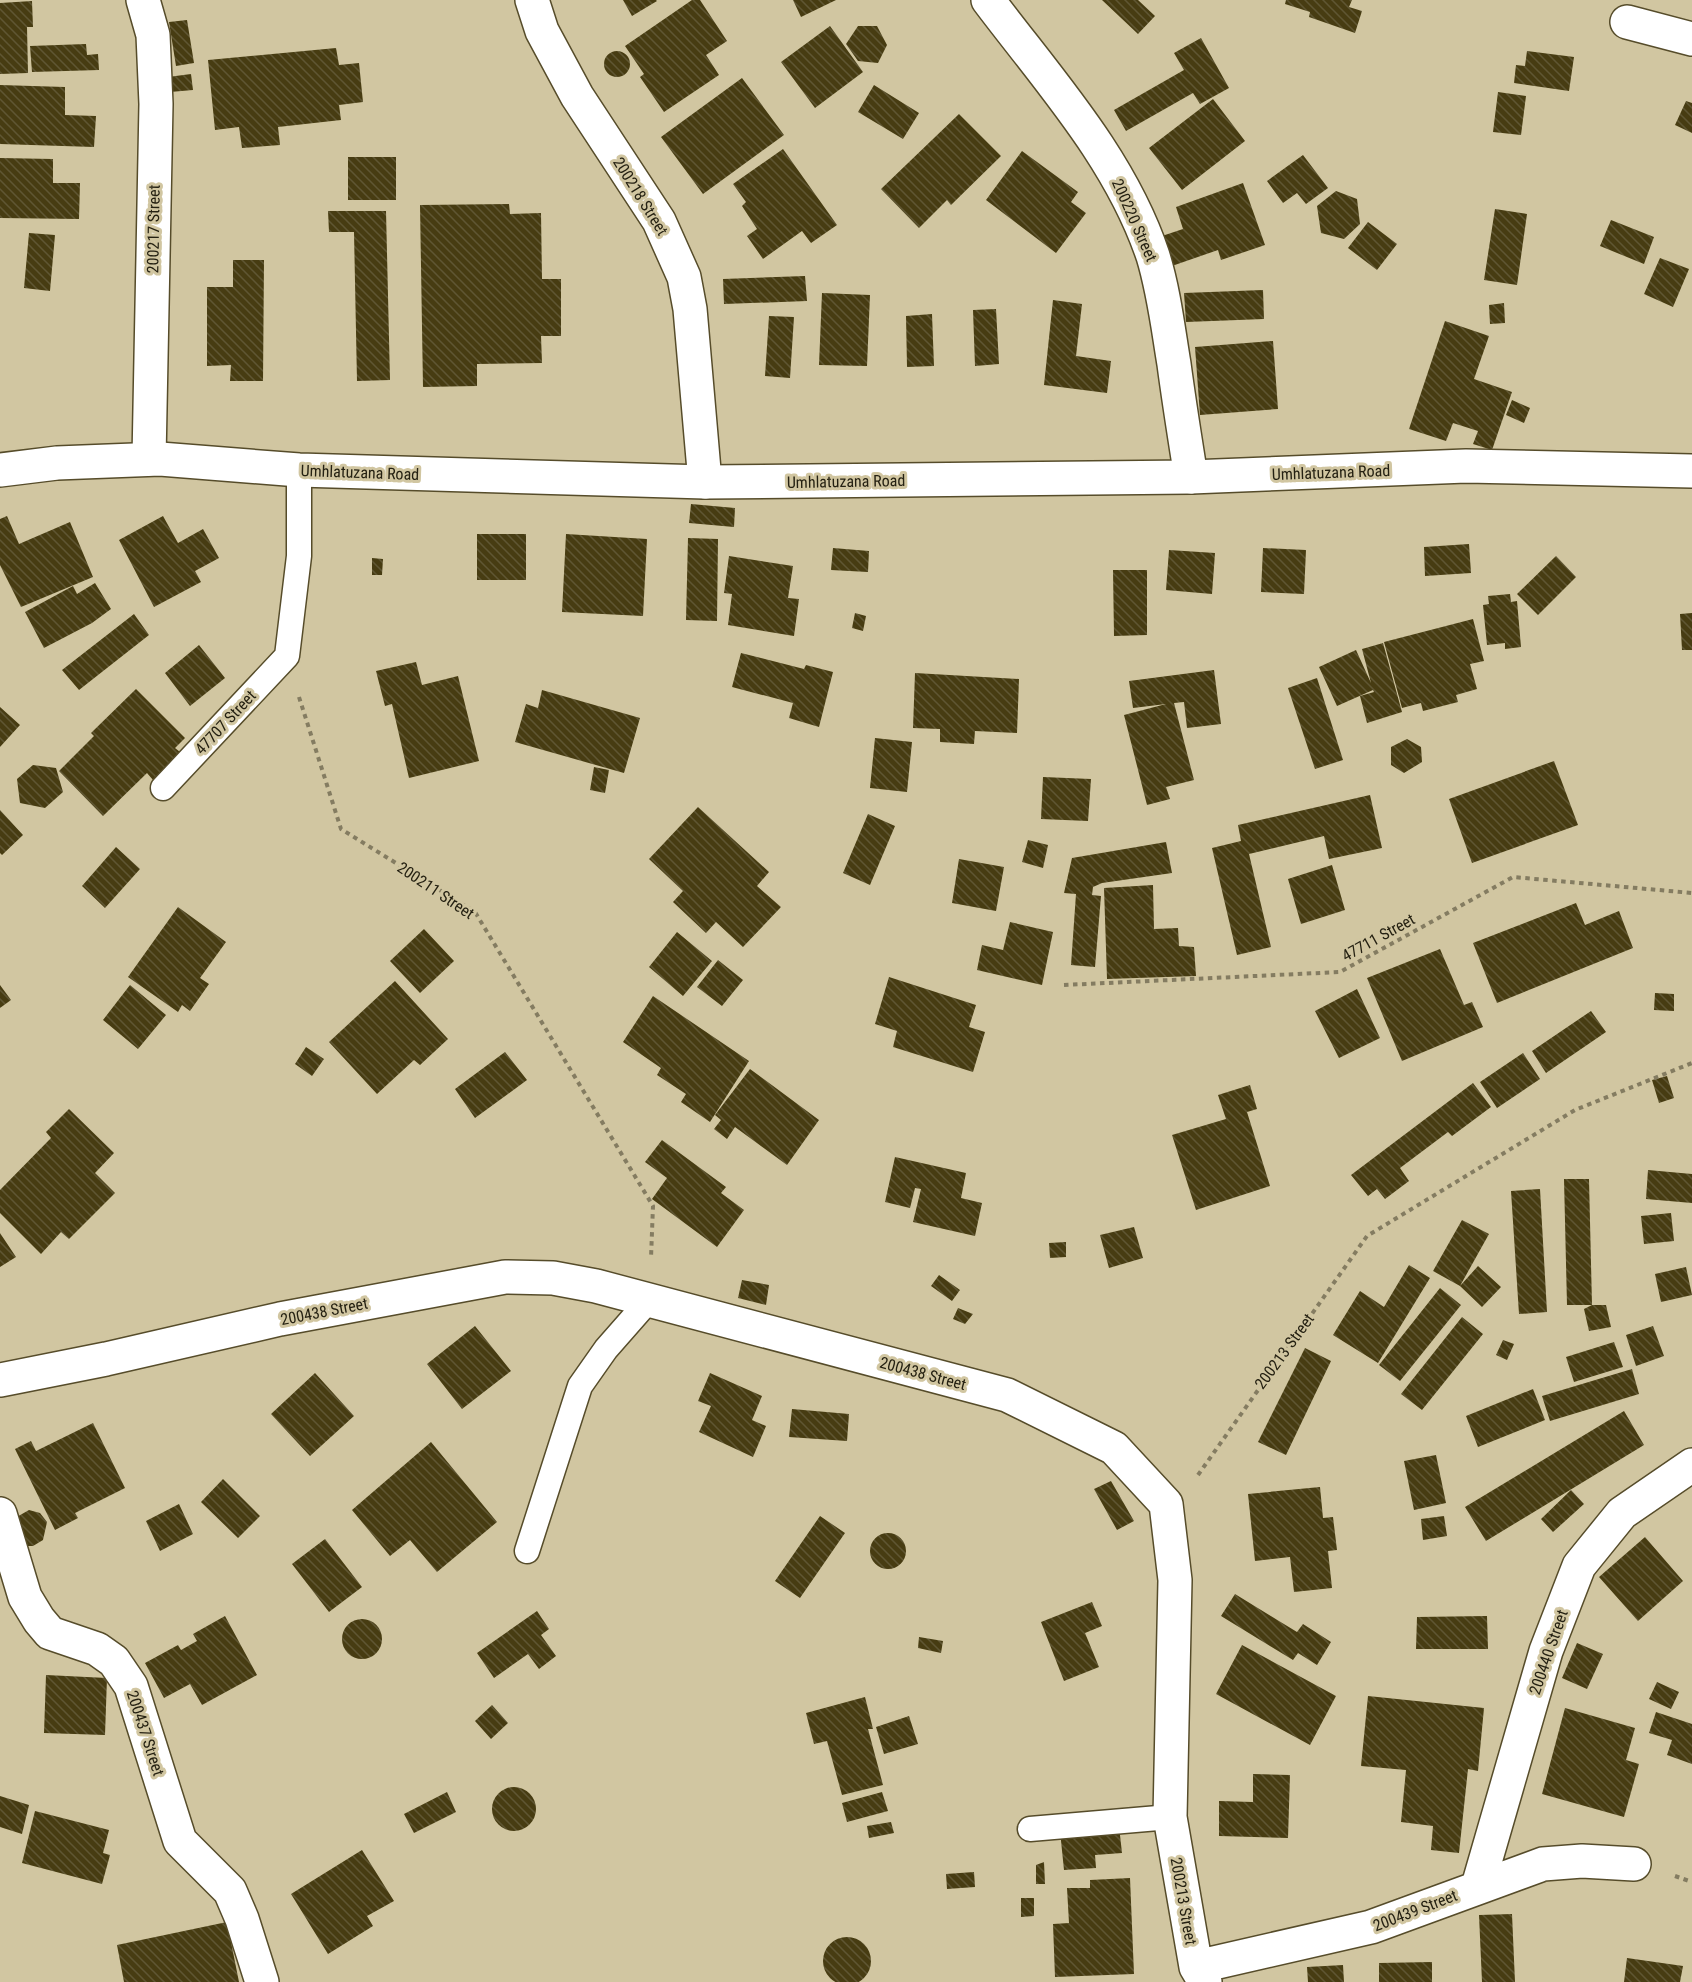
<svg xmlns="http://www.w3.org/2000/svg" width="1692" height="1982" font-family="'Roboto Condensed',sans-serif">
<defs>
<pattern id="building-back-hatch" width="6" height="6" patternUnits="userSpaceOnUse" patternTransform="scale(1.5)"><rect width="6" height="6" fill="#473c12"/><path d="M-1 5l2 2M0 0l6 6M5-1l2 2" fill="none" stroke="#5f5633"/></pattern>
</defs>
<rect width="100%" height="100%" fill="#d1c6a1"/>
<path fill="url(#building-back-hatch)" d="M 623,0 L 656,0 L 657,1 L 632,16 Z
M 692,0 L 700,0 L 727,41 L 706,55 L 719,75 L 664,112 L 640,77 L 644,74 L 625,46 Z
M 793,0 L 836,0 L 801,17 Z
M 1102,0 L 1138,0 L 1155,16 L 1138,34 Z
M 1286,0 L 1352,0 L 1349,7 L 1362,11 L 1355,33 L 1309,17 L 1310,12 L 1285,4 Z
M 32,1 L 33,27 L 27,27 L 28,73 L 0,74 L 0,3 Z
M 187,20 L 194,63 L 176,66 L 169,22 Z
M 830,26 L 863,72 L 815,108 L 781,62 Z
M 858,26 L 877,26 L 887,45 L 878,63 L 858,61 L 846,44 Z
M 1201,38 L 1229,88 L 1200,104 L 1193,93 L 1126,131 L 1114,110 L 1184,70 L 1174,53 Z
M 86,44 L 87,55 L 98,54 L 99,70 L 32,72 L 30,46 Z
M 336,48 L 339,65 L 359,63 L 363,102 L 339,105 L 341,120 L 278,127 L 280,145 L 242,148 L 239,127 L 215,130 L 208,60 Z
M 1527,51 L 1574,57 L 1569,91 L 1514,83 L 1516,65 L 1525,66 Z
M604 64a13 13 0 1 1 26 0a13 13 0 1 1-26 0Z
M 191,74 L 193,90 L 170,92 L 168,77 Z
M 742,78 L 784,135 L 703,194 L 661,137 Z
M 0,85 L 65,87 L 65,115 L 96,116 L 94,147 L 0,144 Z
M 874,85 L 919,113 L 903,139 L 858,112 Z
M 1498,92 L 1526,96 L 1521,135 L 1493,132 Z
M 1213,99 L 1245,141 L 1182,190 L 1149,148 Z
M 1686,101 L 1692,103 L 1692,133 L 1675,125 Z
M 959,114 L 1001,156 L 951,205 L 947,200 L 919,228 L 881,189 Z
M 783,149 L 837,225 L 811,243 L 802,231 L 763,259 L 747,236 L 757,229 L 742,206 L 746,202 L 733,184 Z
M 1022,151 L 1078,192 L 1071,202 L 1086,213 L 1056,253 L 986,200 Z
M 1303,155 L 1328,188 L 1306,204 L 1297,193 L 1283,203 L 1267,181 Z
M 348,157 L 396,157 L 396,200 L 348,200 Z
M 0,158 L 53,159 L 53,183 L 80,183 L 79,219 L 0,218 Z
M 1243,183 L 1265,245 L 1221,260 L 1218,250 L 1169,267 L 1159,237 L 1183,229 L 1176,207 Z
M 1336,191 L 1357,199 L 1360,224 L 1344,239 L 1321,233 L 1317,206 Z
M 509,204 L 510,214 L 541,213 L 542,279 L 561,279 L 561,336 L 541,336 L 542,363 L 477,364 L 477,386 L 423,387 L 420,205 Z
M 1495,209 L 1527,214 L 1517,285 L 1484,280 Z
M 328,211 L 386,211 L 390,380 L 357,381 L 354,232 L 329,232 Z
M 1611,220 L 1654,237 L 1644,264 L 1600,246 Z
M 1368,222 L 1397,244 L 1377,270 L 1348,248 Z
M 29,233 L 55,235 L 50,291 L 24,288 Z
M 1660,258 L 1689,269 L 1673,307 L 1644,294 Z
M 233,260 L 264,260 L 263,381 L 230,381 L 231,365 L 207,366 L 207,287 L 233,287 Z
M 805,276 L 807,301 L 724,304 L 723,279 Z
M 1263,290 L 1264,319 L 1186,322 L 1184,293 Z
M 822,293 L 870,295 L 867,366 L 819,365 Z
M 1053,300 L 1082,304 L 1076,356 L 1111,361 L 1107,393 L 1044,385 Z
M 1504,303 L 1505,323 L 1490,324 L 1489,305 Z
M 996,309 L 999,364 L 975,366 L 973,310 Z
M 932,314 L 934,366 L 907,367 L 906,316 Z
M 769,316 L 794,317 L 790,378 L 765,376 Z
M 1445,321 L 1489,336 L 1474,379 L 1512,392 L 1492,450 L 1473,444 L 1478,431 L 1453,423 L 1446,441 L 1409,429 Z
M 1273,341 L 1278,409 L 1200,415 L 1195,347 Z
M 1512,400 L 1530,408 L 1524,423 L 1506,415 Z
M 691,504 L 735,508 L 734,527 L 689,523 Z
M 7,516 L 19,544 L 70,522 L 93,577 L 21,607 L 0,565 L 0,519 Z
M 163,516 L 178,543 L 203,529 L 219,558 L 195,571 L 201,582 L 154,607 L 119,540 Z
M 477,534 L 526,534 L 526,580 L 477,580 Z
M 566,534 L 647,539 L 643,616 L 562,612 Z
M 688,538 L 718,539 L 717,621 L 686,620 Z
M 1469,544 L 1471,573 L 1425,576 L 1424,547 Z
M 833,548 L 869,551 L 868,572 L 831,570 Z
M 1263,548 L 1306,550 L 1304,594 L 1261,592 Z
M 1169,550 L 1215,553 L 1212,594 L 1166,590 Z
M 729,556 L 793,566 L 788,598 L 799,599 L 794,636 L 728,625 L 732,594 L 724,593 Z
M 1556,556 L 1576,577 L 1538,615 L 1517,594 Z
M 372,558 L 383,559 L 382,575 L 372,575 Z
M 1113,570 L 1147,570 L 1147,635 L 1114,636 Z
M 95,583 L 111,609 L 92,623 L 44,648 L 25,612 L 73,586 L 77,594 Z
M 1510,594 L 1511,602 L 1517,601 L 1521,647 L 1505,649 L 1505,643 L 1487,645 L 1483,605 L 1489,604 L 1488,596 Z
M 855,613 L 866,616 L 863,631 L 852,628 Z
M 1692,613 L 1692,650 L 1682,650 L 1680,614 Z
M 134,614 L 149,635 L 79,690 L 62,670 Z
M 1473,619 L 1484,661 L 1470,664 L 1477,689 L 1456,695 L 1458,702 L 1423,711 L 1421,703 L 1402,708 L 1384,642 Z
M 1383,643 L 1402,712 L 1367,723 L 1360,696 L 1374,692 L 1373,690 L 1337,706 L 1319,667 L 1356,650 L 1371,683 L 1362,649 Z
M 199,645 L 225,678 L 190,706 L 165,673 Z
M 741,653 L 804,669 L 806,665 L 833,672 L 819,727 L 789,718 L 793,703 L 732,687 Z
M 416,662 L 422,685 L 458,676 L 479,761 L 409,778 L 392,704 L 385,706 L 376,671 Z
M 1214,670 L 1221,724 L 1187,728 L 1184,702 L 1174,703 L 1194,780 L 1166,787 L 1170,799 L 1147,805 L 1124,715 L 1166,704 L 1133,708 L 1129,681 Z
M 915,673 L 1019,679 L 1017,733 L 975,731 L 974,744 L 940,742 L 940,729 L 913,728 Z
M 1317,678 L 1343,760 L 1315,769 L 1288,688 Z
M 136,689 L 185,738 L 175,748 L 180,752 L 153,780 L 147,773 L 103,816 L 59,771 L 94,736 L 91,733 Z
M 542,690 L 640,718 L 624,773 L 515,742 L 526,704 L 538,708 Z
M 0,707 L 20,725 L 0,747 Z
M 875,738 L 912,742 L 907,792 L 870,788 Z
M 1407,739 L 1421,747 L 1422,762 L 1404,773 L 1391,765 L 1391,747 Z
M 1554,761 L 1578,825 L 1472,863 L 1449,799 Z
M 33,765 L 56,768 L 63,792 L 45,808 L 20,803 L 17,779 Z
M 594,767 L 609,770 L 605,793 L 590,790 Z
M 1043,777 L 1091,779 L 1088,821 L 1041,819 Z
M 1370,795 L 1382,848 L 1329,859 L 1324,836 L 1249,854 L 1271,947 L 1237,955 L 1212,848 L 1241,841 L 1238,825 Z
M 698,807 L 769,872 L 757,886 L 781,907 L 743,947 L 716,922 L 706,933 L 673,902 L 683,891 L 649,859 Z
M 0,810 L 23,835 L 2,855 L 0,853 Z
M 868,814 L 895,826 L 870,885 L 843,873 Z
M 1028,840 L 1048,845 L 1043,868 L 1022,862 Z
M 1166,842 L 1172,873 L 1102,883 L 1093,887 L 1092,895 L 1101,896 L 1095,967 L 1071,965 L 1076,894 L 1064,893 L 1072,858 Z
M 116,847 L 140,869 L 105,908 L 82,886 Z
M 959,859 L 1004,867 L 996,911 L 952,903 Z
M 1332,865 L 1345,910 L 1301,924 L 1288,879 Z
M 1153,885 L 1154,929 L 1178,928 L 1179,946 L 1194,947 L 1196,976 L 1107,979 L 1104,888 Z
M 1576,903 L 1585,925 L 1619,911 L 1633,948 L 1497,1003 L 1473,943 Z
M 178,907 L 226,942 L 200,978 L 209,984 L 190,1011 L 182,1005 L 178,1012 L 128,977 Z
M 1010,922 L 1053,932 L 1042,985 L 977,970 L 982,945 L 1003,950 Z
M 424,929 L 454,961 L 420,993 L 390,961 Z
M 677,932 L 712,961 L 683,996 L 649,967 Z
M 1440,949 L 1464,1005 L 1472,1002 L 1483,1027 L 1402,1061 L 1367,978 Z
M 718,960 L 743,980 L 722,1006 L 697,987 Z
M 889,977 L 976,1005 L 969,1027 L 985,1032 L 973,1072 L 893,1047 L 897,1031 L 875,1024 Z
M 395,981 L 448,1039 L 420,1065 L 414,1060 L 377,1094 L 329,1042 Z
M 0,985 L 11,1000 L 0,1008 Z
M 130,985 L 166,1015 L 138,1049 L 103,1020 Z
M 1357,989 L 1380,1038 L 1339,1058 L 1315,1011 Z
M 1655,993 L 1674,994 L 1674,1011 L 1654,1010 Z
M 653,996 L 749,1061 L 710,1122 L 681,1102 L 686,1094 L 657,1075 L 661,1068 L 623,1042 Z
M 1591,1011 L 1606,1032 L 1546,1073 L 1532,1051 Z
M 306,1047 L 324,1059 L 312,1076 L 295,1064 Z
M 505,1052 L 527,1080 L 475,1118 L 455,1089 Z
M 1523,1053 L 1540,1079 L 1497,1108 L 1480,1082 Z
M 750,1069 L 819,1120 L 787,1165 L 735,1127 L 727,1139 L 714,1129 L 721,1120 L 715,1115 Z
M 1667,1076 L 1674,1098 L 1659,1103 L 1652,1080 Z
M 1473,1083 L 1491,1107 L 1452,1136 L 1448,1132 L 1400,1168 L 1409,1181 L 1385,1199 L 1377,1189 L 1368,1196 L 1351,1175 Z
M 1250,1085 L 1257,1109 L 1247,1112 L 1270,1186 L 1196,1210 L 1172,1135 L 1226,1119 L 1218,1095 Z
M 69,1109 L 114,1153 L 95,1173 L 115,1193 L 69,1239 L 61,1232 L 41,1254 L 0,1213 L 0,1190 L 51,1138 L 46,1132 Z
M 662,1140 L 726,1187 L 721,1193 L 744,1210 L 717,1247 L 652,1199 L 667,1178 L 645,1162 Z
M 895,1157 L 966,1173 L 961,1198 L 982,1203 L 975,1236 L 913,1222 L 921,1189 L 915,1188 L 910,1208 L 885,1202 Z
M 1648,1170 L 1692,1174 L 1692,1203 L 1646,1199 Z
M 1564,1179 L 1589,1179 L 1592,1305 L 1567,1305 Z
M 1540,1189 L 1547,1312 L 1519,1314 L 1511,1191 Z
M 1671,1213 L 1674,1241 L 1644,1244 L 1641,1216 Z
M 1462,1220 L 1489,1234 L 1460,1286 L 1433,1271 Z
M 1134,1227 L 1143,1258 L 1109,1268 L 1100,1235 Z
M 0,1233 L 16,1257 L 0,1267 Z
M 1066,1242 L 1066,1257 L 1050,1258 L 1049,1243 Z
M 1409,1265 L 1430,1278 L 1378,1363 L 1333,1335 L 1360,1291 L 1384,1307 Z
M 1478,1266 L 1501,1287 L 1482,1307 L 1460,1286 Z
M 1686,1267 L 1692,1295 L 1661,1302 L 1655,1274 Z
M 939,1275 L 960,1290 L 952,1301 L 931,1286 Z
M 742,1280 L 769,1285 L 766,1305 L 738,1298 Z
M 1440,1288 L 1461,1305 L 1400,1381 L 1379,1365 Z
M 1592,1305 L 1606,1305 L 1611,1327 L 1589,1331 L 1584,1309 Z
M 958,1308 L 973,1314 L 965,1324 L 953,1319 Z
M 1462,1317 L 1483,1334 L 1422,1410 L 1401,1394 Z
M 475,1326 L 511,1371 L 462,1409 L 427,1364 Z
M 1653,1326 L 1664,1356 L 1636,1366 L 1626,1335 Z
M 1503,1340 L 1514,1344 L 1507,1360 L 1496,1355 Z
M 1614,1342 L 1623,1367 L 1574,1382 L 1566,1357 Z
M 1305,1348 L 1331,1361 L 1286,1455 L 1258,1442 Z
M 1632,1369 L 1639,1394 L 1550,1421 L 1542,1396 Z
M 315,1373 L 354,1416 L 310,1456 L 271,1414 Z
M 710,1373 L 762,1396 L 752,1420 L 766,1426 L 753,1457 L 699,1432 L 711,1406 L 698,1401 Z
M 1533,1389 L 1545,1420 L 1478,1447 L 1466,1416 Z
M 792,1409 L 849,1414 L 847,1441 L 789,1437 Z
M 1624,1411 L 1644,1445 L 1486,1541 L 1465,1507 Z
M 93,1423 L 125,1488 L 75,1513 L 78,1518 L 55,1530 L 15,1449 L 31,1441 L 36,1451 Z
M 431,1442 L 497,1522 L 437,1572 L 410,1540 L 390,1556 L 352,1510 Z
M 1436,1455 L 1446,1503 L 1414,1510 L 1404,1461 Z
M 223,1479 L 260,1516 L 238,1538 L 201,1502 Z
M 1111,1481 L 1134,1521 L 1117,1530 L 1094,1489 Z
M 1320,1487 L 1323,1518 L 1333,1517 L 1337,1550 L 1328,1551 L 1332,1588 L 1294,1592 L 1290,1557 L 1255,1561 L 1248,1494 Z
M 1571,1490 L 1584,1504 L 1553,1532 L 1541,1519 Z
M 179,1504 L 193,1534 L 160,1551 L 146,1521 Z
M 29,1510 L 40,1513 L 47,1522 L 43,1540 L 33,1546 L 26,1546 L 15,1518 Z
M 820,1516 L 845,1533 L 800,1598 L 775,1581 Z
M 1444,1516 L 1447,1536 L 1423,1540 L 1421,1519 Z
M870 1551a18 18 0 1 1 36 0a18 18 0 1 1-36 0Z
M 1645,1537 L 1683,1581 L 1638,1621 L 1599,1577 Z
M 325,1539 L 362,1587 L 329,1612 L 292,1564 Z
M 1235,1594 L 1297,1632 L 1303,1624 L 1331,1642 L 1317,1665 L 1298,1653 L 1293,1660 L 1221,1616 Z
M 1092,1602 L 1102,1626 L 1085,1633 L 1099,1667 L 1064,1681 L 1041,1622 Z
M 537,1611 L 549,1629 L 541,1635 L 556,1656 L 539,1669 L 528,1654 L 494,1678 L 477,1653 Z
M 225,1616 L 257,1675 L 202,1705 L 190,1684 L 164,1698 L 145,1663 L 178,1645 L 181,1650 L 197,1641 L 193,1634 Z
M 1487,1616 L 1488,1649 L 1416,1649 L 1417,1617 Z
M342 1639a20 20 0 1 1 40 0a20 20 0 1 1-40 0Z
M 919,1637 L 943,1641 L 941,1653 L 918,1648 Z
M 1577,1643 L 1603,1654 L 1587,1689 L 1562,1678 Z
M 1242,1645 L 1336,1696 L 1310,1745 L 1216,1694 Z
M 46,1675 L 107,1678 L 105,1735 L 44,1733 Z
M 1657,1682 L 1679,1692 L 1671,1709 L 1649,1699 Z
M 1368,1696 L 1484,1708 L 1478,1771 L 1468,1769 L 1459,1853 L 1431,1850 L 1433,1826 L 1401,1822 L 1406,1770 L 1361,1766 Z
M 865,1697 L 873,1729 L 868,1729 L 883,1785 L 842,1795 L 827,1741 L 814,1744 L 806,1713 Z
M 492,1705 L 508,1723 L 491,1739 L 475,1721 Z
M 1565,1708 L 1635,1728 L 1626,1760 L 1639,1764 L 1624,1817 L 1542,1794 Z
M 1656,1712 L 1692,1724 L 1692,1764 L 1667,1755 L 1672,1740 L 1649,1733 Z
M 909,1716 L 918,1744 L 884,1754 L 876,1727 Z
M 1253,1774 L 1290,1775 L 1288,1838 L 1219,1836 L 1219,1801 L 1253,1802 Z
M492 1809a22 22 0 1 1 44 0a22 22 0 1 1-44 0Z
M 447,1792 L 456,1812 L 414,1833 L 404,1814 Z
M 882,1792 L 888,1811 L 847,1822 L 842,1803 Z
M 0,1796 L 29,1805 L 22,1834 L 0,1827 Z
M 35,1811 L 109,1830 L 103,1853 L 110,1855 L 102,1884 L 22,1863 Z
M 891,1822 L 894,1833 L 869,1838 L 867,1826 Z
M 1119,1826 L 1122,1853 L 1095,1855 L 1096,1868 L 1064,1870 L 1060,1831 Z
M 362,1850 L 394,1901 L 367,1916 L 373,1926 L 328,1954 L 291,1894 Z
M 1044,1862 L 1045,1884 L 1036,1884 L 1036,1865 Z
M 974,1872 L 975,1887 L 947,1889 L 946,1874 Z
M 1130,1878 L 1134,1974 L 1055,1977 L 1053,1924 L 1069,1923 L 1067,1888 L 1090,1888 L 1090,1880 Z
M 1021,1898 L 1034,1898 L 1034,1916 L 1021,1917 Z
M 1512,1914 L 1515,1982 L 1482,1982 L 1479,1915 Z
M 227,1922 L 239,1982 L 124,1982 L 117,1945 Z
M823 1961a24 24 0 1 1 48 0a24 24 0 1 1-48 0Z
M 1627,1958 L 1683,1966 L 1680,1982 L 1624,1982 Z
M 1432,1962 L 1432,1982 L 1379,1982 L 1379,1963 Z
M 1343,1965 L 1344,1982 L 1308,1982 L 1307,1967 Z"/>
<g fill="none" stroke-linecap="round" stroke-linejoin="round">
<defs>
<path id="service" d="M 163,788 L 287,656 L 299,556 L 299,470
M 527,1551 L 580,1386 L 606,1349 L 649,1300
M 1030,1829 L 1170,1817"/>
<path id="minor" d="M 143,0 L 153,35 L 156,104 L 149,459
M 532,0 L 542,31 L 577,96 L 659,221 L 684,277 L 690,309 L 705,482
M 988,0 C 1049,81 1120,158 1153,256 C 1164,292 1168,328 1174,364 C 1179,402 1185,439 1191,477
M 1627,22 L 1692,39
M 0,1380 L 106,1359 L 280,1319 L 505,1277 L 553,1278 L 596,1286 L 1007,1395 L 1114,1448 L 1166,1504 L 1175,1580 L 1170,1817 L 1196,1967 L 1205,1982
M 0,1514 L 25,1597 L 39,1620 L 50,1633 L 97,1649 L 114,1661 L 131,1686 L 180,1841 L 230,1891 L 242,1919 L 262,1982
M 1478,1886 L 1546,1651 L 1579,1566 L 1622,1513 L 1692,1465
M 1196,1967 L 1371,1927 L 1543,1864 L 1582,1861 L 1634,1864"/>
<path id="tertiary" d="M 0,470 L 57,463 L 160,459 L 299,470 L 705,482 L 1191,477 L 1466,466 L 1692,471"/>
</defs>
<use href="#service" stroke="#564c2a" stroke-width="27"/>
<use href="#minor" stroke="#564c2a" stroke-width="36"/>
<use href="#tertiary" stroke="#564c2a" stroke-width="36"/>
<path stroke="#847c61" stroke-width="4" stroke-dasharray="4.5 4.5" stroke-linecap="butt" d="M 299,697 L 341,829 L 475,912 L 653,1206 L 651,1258
M 1064,985 L 1340,972 L 1513,877 L 1692,893
M 1198,1475 L 1367,1236 L 1575,1110 L 1692,1063
M 1675,1876 L 1692,1882"/>
<use href="#service" stroke="#fff" stroke-width="24"/>
<use href="#minor" stroke="#fff" stroke-width="33"/>
<use href="#tertiary" stroke="#fff" stroke-width="33"/>
</g>
<g text-anchor="middle" stroke-width="6" stroke-linejoin="round" paint-order="stroke">
<g font-size="16" fill="#252112" stroke="#d1c6a1">
<text transform="translate(641 196) rotate(58)" y="6">200218 Street</text>
<text transform="translate(1135 220) rotate(66)" y="6">200220 Street</text>
<text transform="translate(153 229) rotate(-89)" y="6">200217 Street</text>
<text transform="translate(360 472) rotate(2)" y="6">Umhlatuzana Road</text>
<text transform="translate(1331 472) rotate(-2)" y="6">Umhlatuzana Road</text>
<text transform="translate(846 481) rotate(-1)" y="6">Umhlatuzana Road</text>
<text transform="translate(225 722) rotate(-47)" y="6">47707 Street</text>
<text transform="translate(436 890) rotate(34)" y="6">200211 Street</text>
<text transform="translate(1378 937) rotate(-29)" y="6">47711 Street</text>
<text transform="translate(324 1311) rotate(-11)" y="6">200438 Street</text>
<text transform="translate(1284 1351) rotate(-54)" y="6">200213 Street</text>
<text transform="translate(923 1373) rotate(15)" y="6">200438 Street</text>
<text transform="translate(1548 1652) rotate(-71)" y="6">200440 Street</text>
<text transform="translate(146 1733) rotate(72)" y="6">200437 Street</text>
<text transform="translate(1184 1901) rotate(80)" y="6">200213 Street</text>
<text transform="translate(1415 1910) rotate(-21)" y="6">200439 Street</text>
</g>
</g>
</svg>
